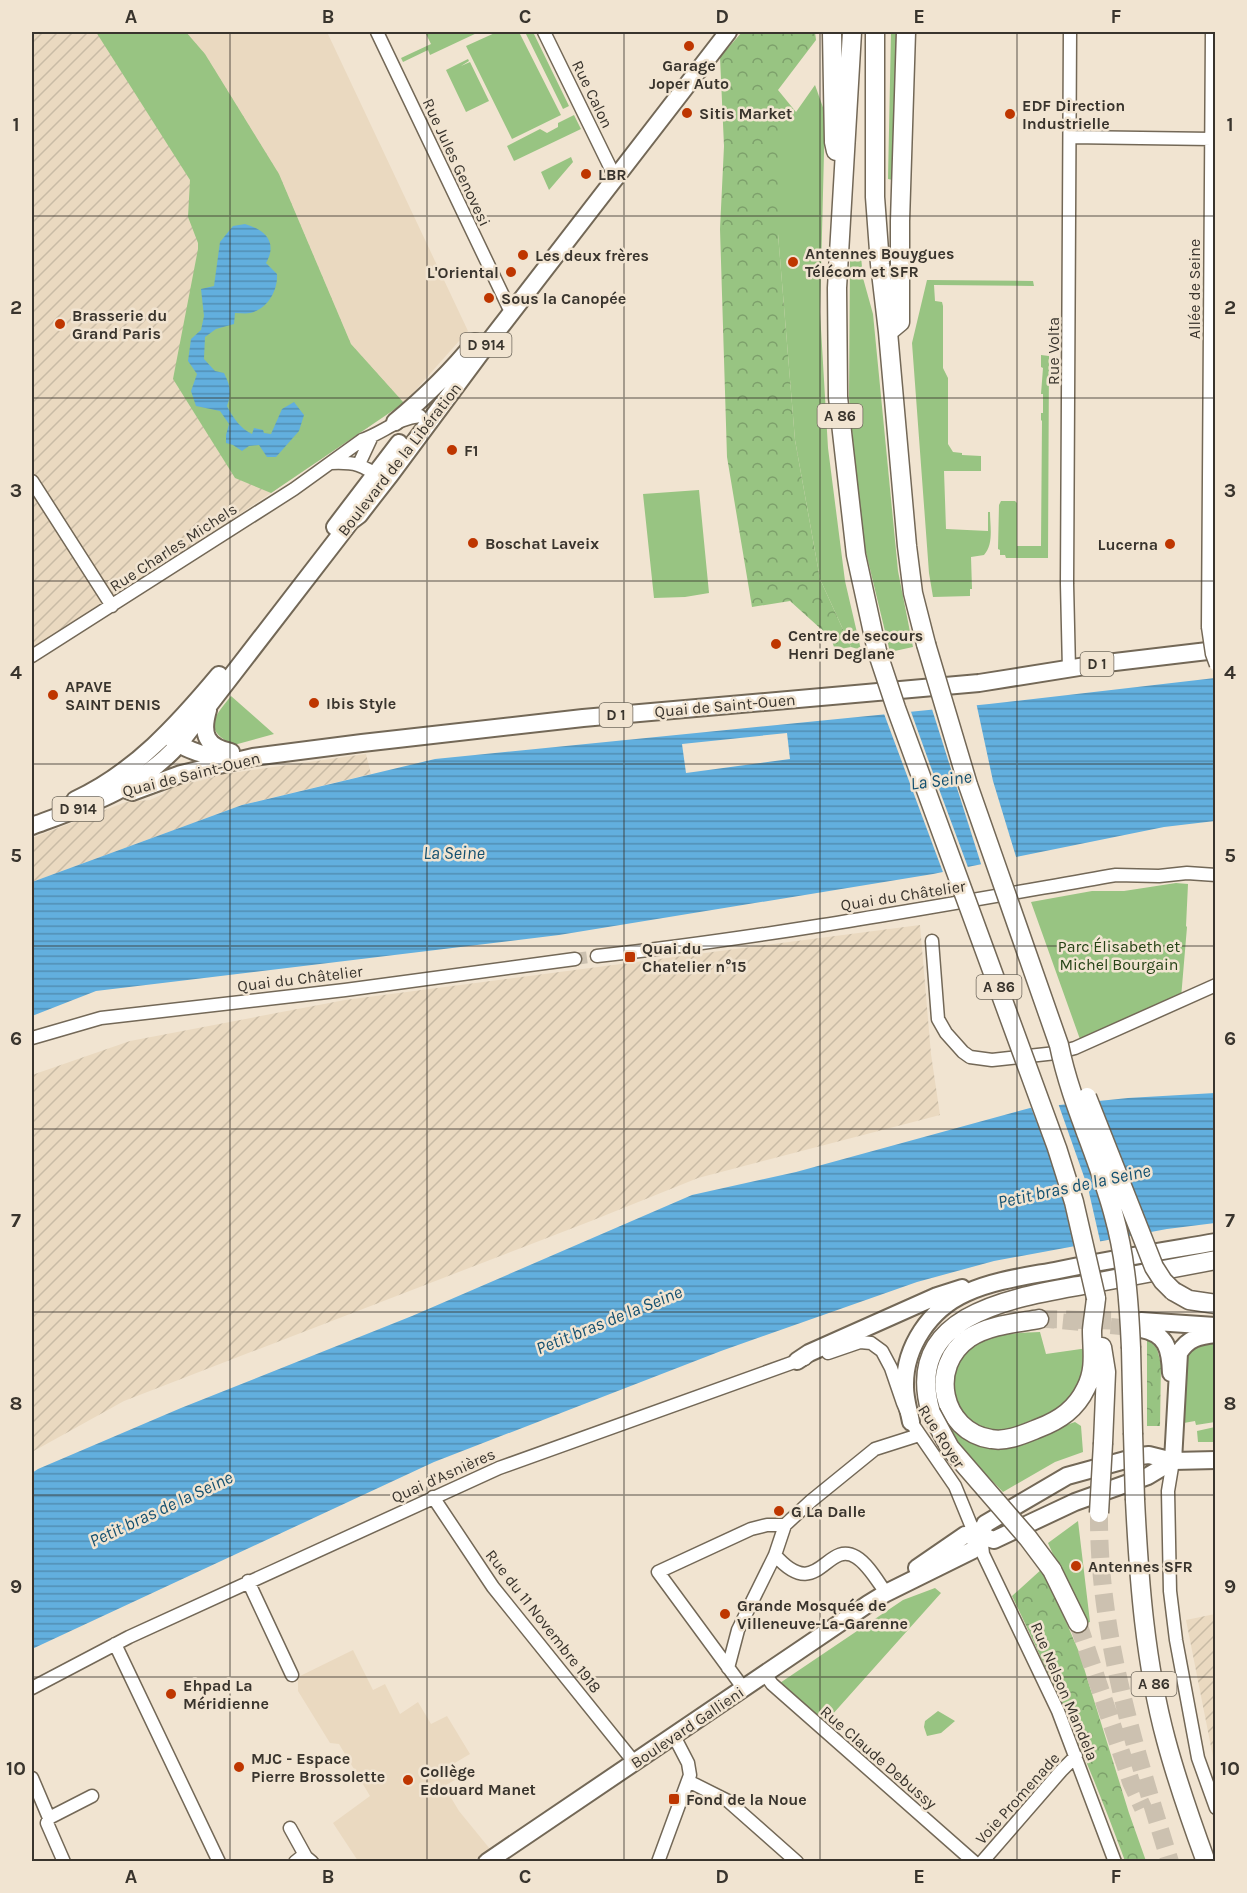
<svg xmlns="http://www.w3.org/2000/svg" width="1247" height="1893" font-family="Karla,sans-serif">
<defs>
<pattern id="industrial-furrows" width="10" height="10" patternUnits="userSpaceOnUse" patternTransform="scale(1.5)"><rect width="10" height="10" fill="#ead9c0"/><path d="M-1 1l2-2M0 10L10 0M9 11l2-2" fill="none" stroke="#c9bba5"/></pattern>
<pattern id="forest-crowns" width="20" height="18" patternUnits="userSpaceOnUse" patternTransform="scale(1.5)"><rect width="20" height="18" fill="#98c482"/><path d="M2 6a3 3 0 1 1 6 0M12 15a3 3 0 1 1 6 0" fill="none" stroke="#7da06b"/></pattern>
<pattern id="water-rules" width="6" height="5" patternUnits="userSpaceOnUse" patternTransform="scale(1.5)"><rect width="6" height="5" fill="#62afde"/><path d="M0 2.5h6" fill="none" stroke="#528fb4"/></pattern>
</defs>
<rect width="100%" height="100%" fill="#f1e4d1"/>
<path fill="#ead9c0" d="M 186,32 L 327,32 L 468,331 L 404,403 L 351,344 L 279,174 Z
M 353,1650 L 373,1690 L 385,1684 L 400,1714 L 418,1702 L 431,1724 L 447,1716 L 470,1754 L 453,1764 L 460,1777 L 446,1785 L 447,1791 L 459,1811 L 490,1849 L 473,1861 L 358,1861 L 333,1823 L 370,1796 L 339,1744 L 330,1743 L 298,1691 L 298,1677 Z"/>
<path fill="url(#industrial-furrows)" d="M 32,32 L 186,32 L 205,54 L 279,174 L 351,344 L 404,403 L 225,524 L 32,648 Z
M 366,754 L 371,774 L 242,805 L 32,882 L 32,838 L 126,802 L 150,800 L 163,794 L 170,787 L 195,778 Z
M 920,925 L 931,1054 L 940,1115 L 698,1178 L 591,1221 L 124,1401 L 32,1452 L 32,1075 L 130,1041 L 345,1000 Z
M 1215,1614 L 1216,1614 L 1215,1767 L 1186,1620 Z"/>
<path fill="#98c482" d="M 96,32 L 186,32 L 205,54 L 279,174 L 351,344 L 404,403 L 271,493 L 235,478 L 173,379 L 198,249 L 198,243 L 188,217 L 190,180 Z
M 425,32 L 479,32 L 430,55 L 428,50 L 403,62 L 401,58 L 431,44 Z
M 497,32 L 519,32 L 561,115 L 512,139 L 466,46 Z
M 525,32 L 533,32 L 569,106 L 563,109 Z
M 891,32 L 897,32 L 893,180 L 888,179 Z
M 468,59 L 469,61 L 461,66 L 470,62 L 489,101 L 466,112 L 446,70 Z
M 815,85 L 825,113 L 820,312 L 828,448 L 845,581 L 861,650 L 851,647 L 820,579 L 795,440 L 778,234 L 778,90 L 796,112 Z
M 574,115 L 581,129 L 514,161 L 507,146 L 540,129 L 547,133 L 558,127 L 558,123 Z
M 571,157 L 573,162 L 549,190 L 541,172 Z
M 861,256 L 863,278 L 873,314 L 898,571 L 913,647 L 890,652 L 863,540 L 858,496 L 849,397 L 850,257 Z
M 927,280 L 1033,281 L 1034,286 L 934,285 L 935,301 L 942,302 L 943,306 L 943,368 L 948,378 L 948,444 L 953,452 L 962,453 L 962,455 L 981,456 L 981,471 L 944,471 L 946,529 L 988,531 L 988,512 L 990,512 C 990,526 994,544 984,555 L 971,557 L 972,589 L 970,589 L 970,596 L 933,597 L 929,573 L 912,343 Z
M 1041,355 L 1049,356 L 1048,558 L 1006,558 L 1005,555 L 1000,555 L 1000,550 L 998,549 L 999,505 L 1001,501 L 1015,501 L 1017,503 L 1017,546 L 1041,546 L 1042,421 L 1041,420 L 1041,413 L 1043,413 L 1043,394 L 1041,394 L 1043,368 L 1041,367 Z
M 699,490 L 709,593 L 685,597 L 654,598 L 643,494 Z
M 231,696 L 274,734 L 234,745 C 202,730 214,717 231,696 Z
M 1176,883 L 1188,884 L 1186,926 L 1187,927 L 1181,998 L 1081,1042 L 1031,902 L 1092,891 L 1124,891 Z
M 1040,1332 L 1046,1354 L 1088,1348 C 1092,1361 1078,1392 1068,1401 C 1057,1411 1045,1415 1032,1420 C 1019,1425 1006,1432 992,1431 C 946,1430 936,1356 985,1339 C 1002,1333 1022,1333 1040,1332 Z
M 1215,1338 L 1215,1422 L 1196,1425 L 1195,1421 L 1178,1424 L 1185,1415 L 1185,1350 Z
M 1075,1422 L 1081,1426 L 1083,1452 L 1055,1462 L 1003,1492 L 959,1447 L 946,1430 L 956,1426 L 1034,1436 Z
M 1215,1427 L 1215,1442 L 1198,1442 L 1197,1431 Z
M 1078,1521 L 1090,1622 L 1084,1624 L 1048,1543 Z
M 935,1588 L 941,1593 L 823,1725 L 771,1689 L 903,1600 Z
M 938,1711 L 955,1721 L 941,1733 L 927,1736 L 924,1727 L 925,1721 Z"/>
<path fill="url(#forest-crowns)" d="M 742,32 L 815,32 L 816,40 L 778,90 L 778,234 L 795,440 L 820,579 L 851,647 L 835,650 L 831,638 L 790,601 L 752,607 L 727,457 L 720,229 L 724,146 L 720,57 Z
M 1147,1337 L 1157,1349 L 1161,1364 L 1160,1426 L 1147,1426 Z
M 1043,1568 L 1079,1652 L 1129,1813 L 1146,1861 L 1125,1861 C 1092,1771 1054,1683 1012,1596 Z"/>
<path fill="url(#water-rules)" d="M 245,224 C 265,230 278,242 266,263 L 277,274 C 278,290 268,309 250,313 C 246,314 240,313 235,313 L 234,324 L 216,329 L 205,337 L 204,359 L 215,371 L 224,373 C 230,385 232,393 227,406 C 233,418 241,429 252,434 L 254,428 L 263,430 L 264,433 L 271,434 L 282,409 L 294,402 L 304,415 L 299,431 L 276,457 L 267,457 L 259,445 L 249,446 L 242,451 L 233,445 L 226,443 L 226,435 L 229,424 L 220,411 L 196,406 L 191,391 L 197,374 L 188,361 L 191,339 L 201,330 L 204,316 L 201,289 L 214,286 L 220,242 L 233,226 Z
M 1215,678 L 1215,821 L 1164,827 L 933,874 L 559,935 L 96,991 L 32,1016 L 32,882 L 242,805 L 435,759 L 989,704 Z
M 1215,1093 L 1215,1223 L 1167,1229 L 994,1261 L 917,1282 L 721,1351 L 434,1462 L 32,1649 L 32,1473 L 38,1469 L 181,1408 L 412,1316 L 692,1195 L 796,1172 L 1030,1108 L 1128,1098 Z"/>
<path fill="#f1e4d1" d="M 976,702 L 993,781 L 1017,860 L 982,867 L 931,706 Z
M 910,709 L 929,762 L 969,870 L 944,875 L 883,711 Z
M 787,733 L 790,759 L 686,773 L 682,744 Z
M 1058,1103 L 1088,1188 L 1101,1245 L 1075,1250 L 1063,1199 L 1050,1156 L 1030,1105 Z"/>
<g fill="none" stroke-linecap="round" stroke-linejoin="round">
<path stroke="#ccc1b0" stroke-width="12" stroke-dasharray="12 6" stroke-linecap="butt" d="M 575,959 L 597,956"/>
<path stroke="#ccc1b0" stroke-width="16" stroke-dasharray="16 8" stroke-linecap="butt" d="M 1039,1319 L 1141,1329"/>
<path stroke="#ccc1b0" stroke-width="18" stroke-dasharray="18 9" stroke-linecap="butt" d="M 1039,1319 L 1141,1321
M 1099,1513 C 1098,1633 1135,1749 1170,1862
M 1078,1623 L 1131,1782 L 1143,1808"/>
<defs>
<path id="minor" d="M 377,32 L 508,306
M 544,32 L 612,171
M 1070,137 L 1212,139
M 331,463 C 355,462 362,464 382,479
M 359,464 L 372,436
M 32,481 L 112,606
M 1208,627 L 1212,32
M 32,656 L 294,489 L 362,440 C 383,433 397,418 420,416
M 1069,670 L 1067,584 L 1070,32
M 932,941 L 938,1019 L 946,1033 L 963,1052 L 970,1057 L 992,1060 L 1056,1053 L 1075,1048 L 1216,985
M 597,956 C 771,937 943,905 1116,875 L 1159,876 L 1187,873 L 1216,875
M 32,1038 L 101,1018 L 345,990 L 575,959
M 828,1353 L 860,1342 L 871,1343 L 882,1351 L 891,1368 L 903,1403 L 911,1422 L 955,1486 L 971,1525 L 981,1536 L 983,1554 L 1058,1711 L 1115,1862
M 1173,1461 L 1168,1491 L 1170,1591 L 1176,1640 L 1198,1758 L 1216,1808
M 433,1497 L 493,1587 L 634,1762
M 775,1555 C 818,1604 826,1539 856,1557 C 868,1564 878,1582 886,1593
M 248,1581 L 292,1675
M 115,1644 L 219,1862
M 728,1668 L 738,1630 L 775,1555 L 785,1525
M 765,1674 L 772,1684 L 974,1862
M 32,1688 L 129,1637 L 499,1468 L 797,1361 L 805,1359
M 744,1689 L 658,1572 L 751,1529 L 767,1525 L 785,1525 L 811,1501 L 875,1449 L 919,1435
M 32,1778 L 49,1818 L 47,1823 L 64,1862
M 688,1781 L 728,1801 L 797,1862
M 49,1818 L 92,1796
M 290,1828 L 306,1857 L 312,1862
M 295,1862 L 300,1858 L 306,1857
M 658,1862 L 690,1775 L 688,1763 L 674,1736
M 982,1862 L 1061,1771 L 1076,1756"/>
<path id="major" d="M 395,422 C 425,397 451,372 475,342
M 335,527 L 399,443
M 208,710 C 201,734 206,747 231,752
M 171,738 C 189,753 209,757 231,757
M 124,789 L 132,792 L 181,774 L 253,757 L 362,743 L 583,718 L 979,683 L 1098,664 L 1216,650
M 75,800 C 134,773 178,724 219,675
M 32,826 C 86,806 139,789 179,744 L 351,521 L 359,515 L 390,475 L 488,343 L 728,32
M 1141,1321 L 1215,1326
M 1141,1329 C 1167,1334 1170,1349 1171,1373
M 797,1361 L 809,1353 L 937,1296 L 962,1288
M 911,1422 C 909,1411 905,1399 905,1387 C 904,1347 930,1309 966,1293 C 994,1280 1028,1276 1059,1270 C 1111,1259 1163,1251 1216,1242
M 1173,1461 L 1179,1353 C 1188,1338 1199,1336 1216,1334
M 917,1568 L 965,1535 L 981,1536 L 994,1540 L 1075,1502 L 1148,1476 L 1173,1461
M 487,1862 L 868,1604 L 886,1593 L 973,1550 L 981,1536 L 985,1524 L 1067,1476 L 1140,1456 L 1149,1455 L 1173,1461 L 1216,1460"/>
<path id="highway" d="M 832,32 L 834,142 L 836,151
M 852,32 L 837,288 L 838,397 L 856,555 L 877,651
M 875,32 L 875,197 L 880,264 L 888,332 L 907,546 L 913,593 L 926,644
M 888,332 L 900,322 L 900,221 L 906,32
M 1173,1291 L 1189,1300 L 1216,1304
M 1039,1319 C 1016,1323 989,1325 969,1338 C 928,1366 941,1431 991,1439 C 1007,1442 1024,1434 1039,1428 C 1060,1420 1076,1409 1086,1388 C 1096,1368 1092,1351 1092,1330 C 1093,1319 1095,1309 1096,1298
M 1102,1347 L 1106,1372 L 1103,1443
M 1131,1348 L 1133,1433
M 931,1413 C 901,1311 1019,1297 1089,1284 C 1131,1276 1173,1268 1216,1260
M 1135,1500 C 1139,1581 1145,1662 1166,1740 C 1177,1781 1191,1821 1206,1862
M 1052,1570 L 1078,1623"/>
</defs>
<use href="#minor" stroke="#736857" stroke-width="15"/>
<use href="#major" stroke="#736857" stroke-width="20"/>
<use href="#highway" stroke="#736857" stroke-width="21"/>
<use href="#minor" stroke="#fff" stroke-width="12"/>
<use href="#major" stroke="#fff" stroke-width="16"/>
<use href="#highway" stroke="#fff" stroke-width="18"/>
<defs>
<path id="minor-bridge" d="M 1208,627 L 1212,654 L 1216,665"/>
<path id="highway-bridge" d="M 926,644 L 968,785 L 1059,1045 C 1071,1104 1099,1158 1114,1216 C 1126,1259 1129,1303 1131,1348
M 877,651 L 896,708 L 1057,1148 L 1074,1202 L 1096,1298
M 1087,1097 L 1154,1267 L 1163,1281 L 1173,1291
M 931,1413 L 950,1448 L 1028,1538 L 1052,1570
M 1133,1433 L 1135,1500
M 1099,1513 L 1103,1443"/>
</defs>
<use href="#minor-bridge" stroke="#736857" stroke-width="15" stroke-linecap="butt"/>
<use href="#highway-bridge" stroke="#736857" stroke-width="21" stroke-linecap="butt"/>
<use href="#minor-bridge" stroke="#fff" stroke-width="12"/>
<use href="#highway-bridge" stroke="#fff" stroke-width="18"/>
</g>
<path fill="none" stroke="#39342d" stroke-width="1.5" stroke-opacity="0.55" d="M 230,32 L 230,1862M 427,32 L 427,1862M 624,32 L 624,1862M 820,32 L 820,1862M 1017,32 L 1017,1862M 32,216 L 1216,216M 32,398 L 1216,398M 32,581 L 1216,581M 32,764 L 1216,764M 32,946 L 1216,946M 32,1129 L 1216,1129M 32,1312 L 1216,1312M 32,1495 L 1216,1495M 32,1677 L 1216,1677"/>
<g fill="#be3600" stroke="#f1e4d1" stroke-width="2">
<circle cx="689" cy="46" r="6"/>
<circle cx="687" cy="113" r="6"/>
<circle cx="1010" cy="114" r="6"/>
<circle cx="586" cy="174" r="6"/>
<circle cx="523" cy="255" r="6"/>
<circle cx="793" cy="262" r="6"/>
<circle cx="511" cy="272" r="6"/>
<circle cx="489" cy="298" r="6"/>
<circle cx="60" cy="324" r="6"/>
<circle cx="452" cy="450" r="6"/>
<circle cx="473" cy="543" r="6"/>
<circle cx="1170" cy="544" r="6"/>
<circle cx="776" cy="644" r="6"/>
<circle cx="53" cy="695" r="6"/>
<circle cx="314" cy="703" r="6"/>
<rect x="624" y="951" width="12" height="12" rx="3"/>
<circle cx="779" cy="1511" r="6"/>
<circle cx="1076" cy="1566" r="6"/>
<circle cx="725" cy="1614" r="6"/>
<circle cx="171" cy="1694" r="6"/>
<circle cx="239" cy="1767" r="6"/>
<circle cx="408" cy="1780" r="6"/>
<rect x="668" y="1793" width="12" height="12" rx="3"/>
</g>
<g text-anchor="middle" stroke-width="5" stroke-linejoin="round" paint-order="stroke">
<g fill="#f1e4d1" stroke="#70695e" stroke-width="1.5">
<rect x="460.5" y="333" width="51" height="24" rx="4.5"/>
<rect x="817.5" y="404" width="45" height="24" rx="4.5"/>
<rect x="1080.5" y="652" width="33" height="24" rx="4.5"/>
<rect x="599.5" y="703" width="33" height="24" rx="4.5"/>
<rect x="52.5" y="797" width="51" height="24" rx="4.5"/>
<rect x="976.5" y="975" width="45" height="24" rx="4.5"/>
<rect x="1131.5" y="1672" width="45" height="24" rx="4.5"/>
</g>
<g font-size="15" font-weight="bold" fill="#39342d">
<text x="486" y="350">D 914</text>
<text x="840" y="421">A 86</text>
<text x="1097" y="669">D 1</text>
<text x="616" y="720">D 1</text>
<text x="78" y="814">D 914</text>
<text x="999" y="992">A 86</text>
<text x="1154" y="1689">A 86</text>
</g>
<g font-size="16" font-weight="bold" fill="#39342d" stroke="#f1e4d1" text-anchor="start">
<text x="689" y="71" text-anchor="middle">Garage<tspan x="689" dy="18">Joper Auto</tspan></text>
<text x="1022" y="111">EDF Direction<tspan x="1022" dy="18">Industrielle</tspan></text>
<text x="699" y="119">Sitis Market</text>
<text x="598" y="180">LBR</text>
<text x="805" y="259">Antennes Bouygues<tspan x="805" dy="18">Télécom et SFR</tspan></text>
<text x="535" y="261">Les deux frères</text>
<text x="499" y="278" text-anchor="end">L'Oriental</text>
<text x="501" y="304">Sous la Canopée</text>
<text x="72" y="321">Brasserie du<tspan x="72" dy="18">Grand Paris</tspan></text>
<text x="464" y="456">F1</text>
<text x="485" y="549">Boschat Laveix</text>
<text x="1158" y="550" text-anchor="end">Lucerna</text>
<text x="788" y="641">Centre de secours<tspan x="788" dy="18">Henri Deglane</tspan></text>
<text x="65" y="692">APAVE<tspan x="65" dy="18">SAINT DENIS</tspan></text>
<text x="326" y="709">Ibis Style</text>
<text x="642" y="954">Quai du<tspan x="642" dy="18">Chatelier n°15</tspan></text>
<text x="791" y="1517">G La Dalle</text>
<text x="1088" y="1572">Antennes SFR</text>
<text x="737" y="1611">Grande Mosquée de<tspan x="737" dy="18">Villeneuve-La-Garenne</tspan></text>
<text x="183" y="1691">Ehpad La<tspan x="183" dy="18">Méridienne</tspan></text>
<text x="251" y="1764">MJC - Espace<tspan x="251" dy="18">Pierre Brossolette</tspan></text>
<text x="420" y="1777">Collège<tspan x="420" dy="18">Edouard Manet</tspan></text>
<text x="686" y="1805">Fond de la Noue</text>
</g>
<g font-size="16" fill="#39342d" stroke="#f1e4d1">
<text transform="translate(593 94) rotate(64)" y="6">Rue Calon</text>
<text transform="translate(457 162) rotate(65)" y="6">Rue Jules Genovesi</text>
<text transform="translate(1194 289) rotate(-90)" y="6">Allée de Seine</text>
<text transform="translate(1053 351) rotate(-90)" y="6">Rue Volta</text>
<text transform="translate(399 459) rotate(-52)" y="6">Boulevard de la Libération</text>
<text transform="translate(173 547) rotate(-33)" y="6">Rue Charles Michels</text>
<text transform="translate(725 705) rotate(-5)" y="6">Quai de Saint-Ouen</text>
<text transform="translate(191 774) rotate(-14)" y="6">Quai de Saint-Ouen</text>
<text transform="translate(903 895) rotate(-9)" y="6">Quai du Châtelier</text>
<text transform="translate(300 978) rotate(-7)" y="6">Quai du Châtelier</text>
<text transform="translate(942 1436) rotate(57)" y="6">Rue Royer</text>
<text transform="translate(443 1475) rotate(-24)" y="6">Quai d'Asnières</text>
<text transform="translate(544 1621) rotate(52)" y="6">Rue du 11 Novembre 1918</text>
<text transform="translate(1065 1691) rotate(67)" y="6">Rue Nelson Mandela</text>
<text transform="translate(687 1727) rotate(-34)" y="6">Boulevard Gallieni</text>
<text transform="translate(879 1757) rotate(41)" y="6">Rue Claude Debussy</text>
<text transform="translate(1017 1798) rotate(-48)" y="6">Voie Promenade</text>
</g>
<g font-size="16" fill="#254215" stroke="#f1e4d1">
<text x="1119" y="952">Parc Élisabeth et<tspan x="1119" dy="18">Michel Bourgain</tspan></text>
</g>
<g font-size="18" font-style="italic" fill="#135070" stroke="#f1e4d1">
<text transform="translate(941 780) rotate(-7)" y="6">La Seine</text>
<text x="454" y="859">La Seine</text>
<text transform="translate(1074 1186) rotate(-12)" y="6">Petit bras de la Seine</text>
<text transform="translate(609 1320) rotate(-22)" y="6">Petit bras de la Seine</text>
<text transform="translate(161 1509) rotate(-25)" y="6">Petit bras de la Seine</text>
</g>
</g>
<rect width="1247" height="1893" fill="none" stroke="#f1e4d1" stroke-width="66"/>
<rect x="33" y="33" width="1181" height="1827" fill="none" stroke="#39342d" stroke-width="2"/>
<g font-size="20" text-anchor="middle" font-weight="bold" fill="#39342d">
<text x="131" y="23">A</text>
<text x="328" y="23">B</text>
<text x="525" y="23">C</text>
<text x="722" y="23">D</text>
<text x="919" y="23">E</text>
<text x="1116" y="23">F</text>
<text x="16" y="131">1</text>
<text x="1230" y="131">1</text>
<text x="16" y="314">2</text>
<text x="1230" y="314">2</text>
<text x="16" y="497">3</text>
<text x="1230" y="497">3</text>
<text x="16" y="679">4</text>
<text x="1230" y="679">4</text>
<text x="16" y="862">5</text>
<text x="1230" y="862">5</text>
<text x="16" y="1045">6</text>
<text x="1230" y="1045">6</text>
<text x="16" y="1227">7</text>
<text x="1230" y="1227">7</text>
<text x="16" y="1410">8</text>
<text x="1230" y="1410">8</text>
<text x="16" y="1593">9</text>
<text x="1230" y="1593">9</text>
<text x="16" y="1775">10</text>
<text x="1230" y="1775">10</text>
<text x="131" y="1883">A</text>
<text x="328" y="1883">B</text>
<text x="525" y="1883">C</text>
<text x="722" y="1883">D</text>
<text x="919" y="1883">E</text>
<text x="1116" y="1883">F</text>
</g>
</svg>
